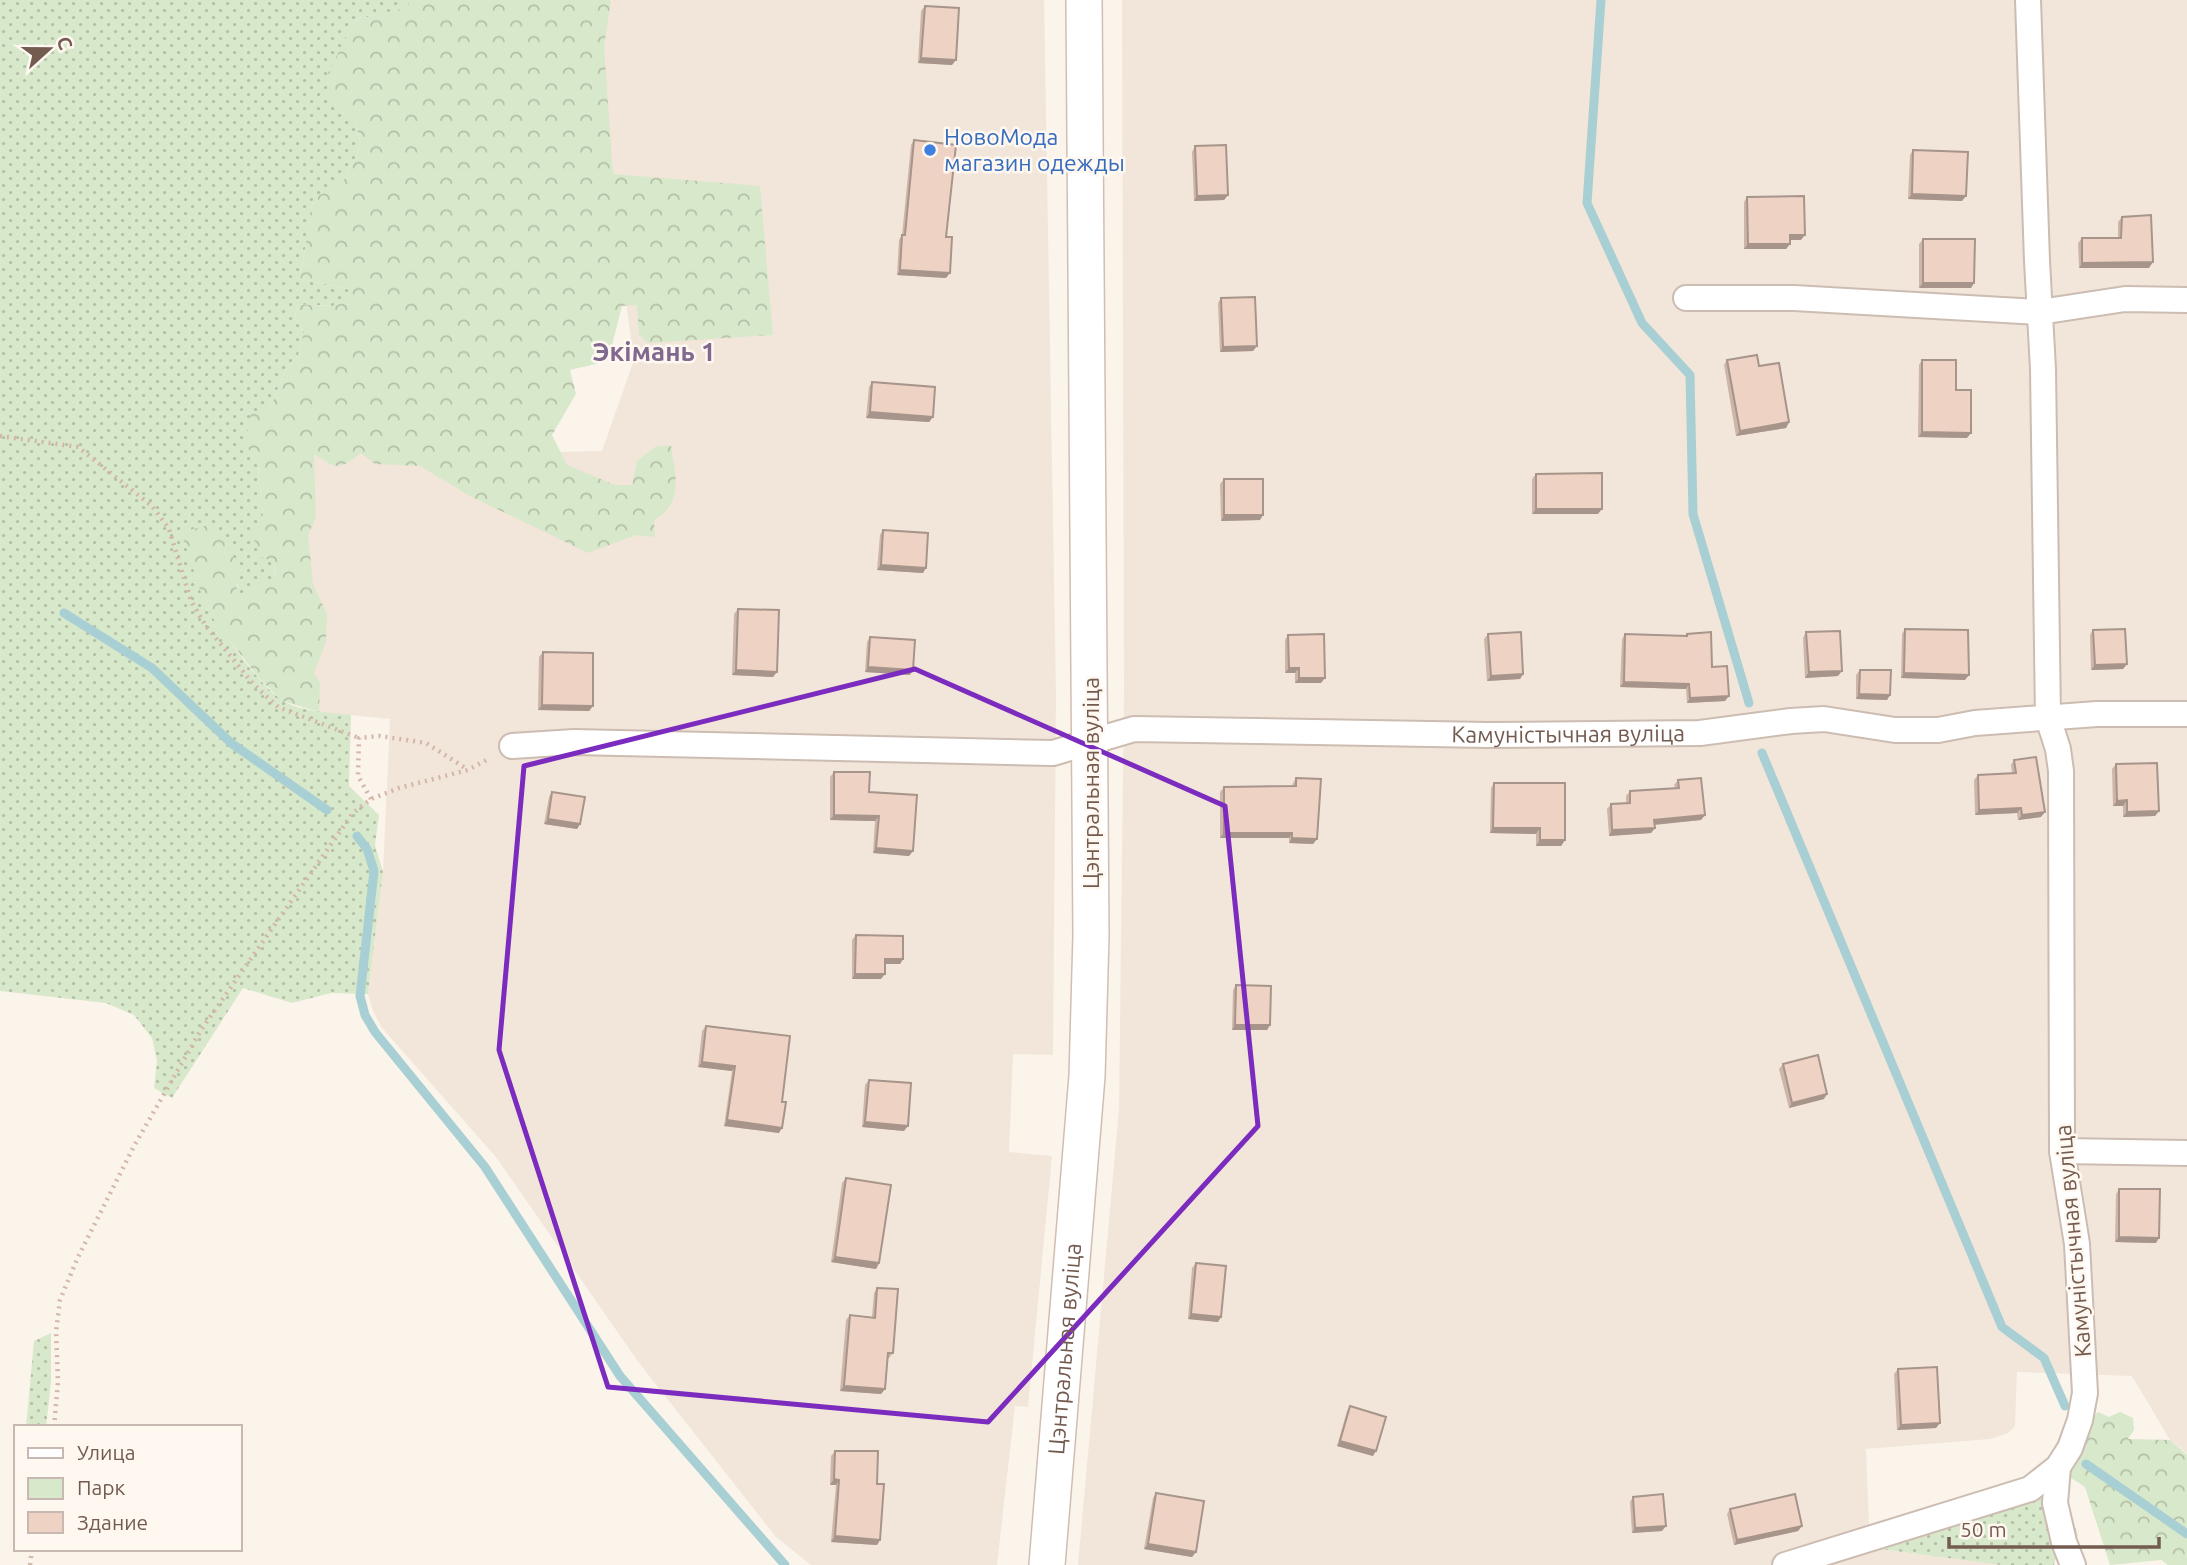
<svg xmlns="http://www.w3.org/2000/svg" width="2187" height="1565" font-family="Ubuntu,sans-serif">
<defs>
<pattern id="green-dots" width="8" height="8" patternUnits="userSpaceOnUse" patternTransform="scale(1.75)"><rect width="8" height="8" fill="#d8e8ca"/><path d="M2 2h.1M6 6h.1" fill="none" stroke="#b4bfa6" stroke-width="1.8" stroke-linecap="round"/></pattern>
<pattern id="forest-crowns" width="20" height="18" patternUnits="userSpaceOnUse" patternTransform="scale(1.75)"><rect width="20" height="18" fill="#d8e8ca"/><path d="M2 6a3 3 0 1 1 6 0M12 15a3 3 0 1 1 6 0" fill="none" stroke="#b4bfa6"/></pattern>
</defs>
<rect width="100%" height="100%" fill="#fbf4eb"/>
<path fill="#f2e6da" d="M 612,0 L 1044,0 L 1056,695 L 1053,1055 L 1013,1054 L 1009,1152 L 1052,1156 L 1028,1407 L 1015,1406 L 997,1565 L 811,1565 L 776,1537 L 639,1363 L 496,1157 L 382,1028 L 373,1011 L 368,994 L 383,872 L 390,719 L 319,712 L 299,685 L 297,376 L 491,453 L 602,451 L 634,360 L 589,36 Z
M 1122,0 L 2187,0 L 2187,1454 L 2170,1440 L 2132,1376 L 2017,1372 L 2015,1426 L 2008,1433 L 1990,1439 L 1866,1449 L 1870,1550 L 1879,1549 L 2001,1565 L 1078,1565 L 1119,1109 L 1124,691 Z"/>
<path fill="url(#green-dots)" d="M 0,0 L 408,0 L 410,7 L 355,20 L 331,97 L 340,111 L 355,118 L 361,146 L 343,182 L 313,200 L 300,279 L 350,289 L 350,301 L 332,306 L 297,304 L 295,319 L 304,332 L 298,356 L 284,372 L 271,407 L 245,443 L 258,465 L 263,517 L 275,561 L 274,581 L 242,601 L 235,598 L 238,584 L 202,596 C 216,623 257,684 282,700 C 297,711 333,713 351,715 L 349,786 L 379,815 L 375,845 L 383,872 L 368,994 L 331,993 L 292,1003 L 243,988 L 172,1098 L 154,1088 L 157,1061 L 152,1038 L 134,1015 L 106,1003 L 0,991 Z
M 51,1333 L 51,1382 L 46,1427 L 26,1427 L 34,1341 Z
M 2062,1472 L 2061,1497 L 2071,1514 L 2078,1536 L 2069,1544 L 2066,1555 L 2055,1560 L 2054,1565 L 2001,1565 L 1880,1549 L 1870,1550 Z"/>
<path fill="url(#forest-crowns)" d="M 408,0 L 611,0 L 604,47 L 613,174 L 760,186 L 773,335 L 648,343 L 639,335 L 637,305 L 622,306 L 608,361 L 570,370 L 576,394 L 552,435 L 567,465 L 615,485 L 632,485 L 637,461 L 655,447 L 671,445 C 675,474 685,502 654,520 L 655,537 L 636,535 L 588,553 L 468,495 L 420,466 L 375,464 L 361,453 C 338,471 337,469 314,454 L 316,517 L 308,535 L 313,584 L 327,614 L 326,642 L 314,673 L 320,683 L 319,712 L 282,701 L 259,678 L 215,622 L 202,596 L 181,532 L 213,524 C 232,551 240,564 236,598 L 242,601 L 254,584 L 274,581 L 275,562 L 261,557 L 253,537 L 263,517 L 258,465 L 245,443 L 251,414 L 271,407 L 284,372 L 298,356 L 304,332 L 295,319 L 297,304 L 332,306 L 350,301 L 350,289 L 300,279 L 313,199 L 343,182 L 361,146 L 355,118 L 340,111 L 331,97 L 326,77 L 355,20 L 409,7 Z
M 2098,1412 L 2109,1417 L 2120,1412 L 2133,1418 L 2134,1430 L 2128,1439 L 2170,1440 L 2187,1455 L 2187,1565 L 2168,1565 L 2161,1560 L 2110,1565 L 2085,1487 L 2062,1472 L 2088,1420 Z"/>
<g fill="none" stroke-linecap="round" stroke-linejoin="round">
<path stroke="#a8cfd4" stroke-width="9" d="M 1601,0 L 1587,203 L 1642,323 L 1690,375 L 1693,514 L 1749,703
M 64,613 L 152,668 L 231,743 L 327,810
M 1762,753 L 2002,1327 L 2044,1358 L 2065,1406
M 357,836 L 367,849 L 374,871 L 360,996 L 365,1015 L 375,1032 L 485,1167 L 620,1376 L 785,1565
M 2086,1464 L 2187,1534"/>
<defs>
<g id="street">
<path d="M 1686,298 L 1794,298 L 2040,312 L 2125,299 L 2187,300"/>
<path id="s1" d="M 512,746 L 574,742 L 1053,753 L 1134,729 L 1488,735 L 1700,733 L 1791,721 L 1824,719 L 1895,730 L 1938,730 L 1975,723 L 2097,714 L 2187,714"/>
<path d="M 2062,1151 L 2187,1153"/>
<path d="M 2058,1467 L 2055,1503 L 2064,1542 L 2073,1565"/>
<path d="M 1785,1565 L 2030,1489 L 2058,1467 L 2070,1448 L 2080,1420 L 2085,1393 L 2077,1244 L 2062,1151 L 2061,771 L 2058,749 L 2048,718 L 2043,369 L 2037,261 L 2028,0"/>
</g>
<g id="secondary">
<path id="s2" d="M 1047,1565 L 1087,1076 L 1091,936 L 1084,0"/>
</g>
</defs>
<use href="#street" stroke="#ccbcb1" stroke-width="28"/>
<use href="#secondary" stroke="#d1beb2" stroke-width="38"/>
<path stroke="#d3b6a8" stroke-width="4.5" stroke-dasharray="2 5" stroke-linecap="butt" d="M 0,436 L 78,447 L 152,506 L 169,529 L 191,601 L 206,626 L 254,685 L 278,707 L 359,738
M 371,799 L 358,776 L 359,738 L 380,736 L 426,743 L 467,769
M 54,1427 L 58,1382 L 56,1332 L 60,1300 L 78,1257 L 134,1146 L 201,1030 L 353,813 L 371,799 L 399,788 L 468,770 L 490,758
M 30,1565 L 32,1549"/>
<use href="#street" stroke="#fff" stroke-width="24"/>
<use href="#secondary" stroke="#fff" stroke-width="35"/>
</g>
<path fill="#cdb5a9" d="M 925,6 L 952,65 L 918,63 L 921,11 Z
M 914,140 L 946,237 L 946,278 L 897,275 L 899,240 L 902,235 L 911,145 Z
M 1195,146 L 1228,195 L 1224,200 L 1194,201 L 1192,152 Z
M 1913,150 L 1962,201 L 1908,199 L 1910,155 Z
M 1747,197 L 1801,240 L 1790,240 L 1790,244 L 1786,249 L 1744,249 L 1744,202 Z
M 2122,217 L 2149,268 L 2079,268 L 2078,243 L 2082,238 L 2118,238 L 2118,222 Z
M 1923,239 L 1974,283 L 1971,288 L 1919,288 L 1919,244 Z
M 1221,298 L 1253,351 L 1220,352 L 1218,303 Z
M 1727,360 L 1759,366 L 1789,422 L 1786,428 L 1736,436 L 1724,365 Z
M 1922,360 L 1956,390 L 1967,438 L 1918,437 L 1919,365 Z
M 872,382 L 933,417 L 929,422 L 866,418 L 869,387 Z
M 1536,474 L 1598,514 L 1532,514 L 1532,479 Z
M 1224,479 L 1260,520 L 1221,521 L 1220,484 Z
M 883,530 L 923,573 L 877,570 L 880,535 Z
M 738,609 L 773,677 L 732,675 L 734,614 Z
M 1905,629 L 1965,680 L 1901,678 L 1902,634 Z
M 2093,630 L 2127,664 L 2123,669 L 2091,670 L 2090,635 Z
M 1806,632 L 1838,676 L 1805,678 L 1803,638 Z
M 1488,634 L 1523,674 L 1520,679 L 1487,681 L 1484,639 Z
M 1625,634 L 1685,636 L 1687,634 L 1712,667 L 1725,701 L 1687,703 L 1686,689 L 1620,687 L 1622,639 Z
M 1288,635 L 1321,683 L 1295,683 L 1295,673 L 1285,673 L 1285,640 Z
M 870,637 L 910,675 L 865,672 L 867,642 Z
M 543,652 L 593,706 L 589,711 L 538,710 L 539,657 Z
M 1860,670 L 1890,695 L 1887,700 L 1856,699 L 1856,675 Z
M 2014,760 L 2041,817 L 2018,820 L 2017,813 L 1975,815 L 1974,780 L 1978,775 L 2012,773 L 2011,765 Z
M 2116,764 L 2159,811 L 2155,816 L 2123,817 L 2123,806 L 2113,806 L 2112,769 Z
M 834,772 L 869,792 L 913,851 L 909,856 L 873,853 L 875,821 L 830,820 L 830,777 Z
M 1296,778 L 1317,839 L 1313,844 L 1289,843 L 1289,838 L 1220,838 L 1220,792 L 1224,787 L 1292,786 L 1293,783 Z
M 1678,780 L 1705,815 L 1701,820 L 1655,825 L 1655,828 L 1651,833 L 1609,836 L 1607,809 L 1611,804 L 1626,803 L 1626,796 L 1630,791 L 1675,788 L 1674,785 Z
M 1494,783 L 1565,840 L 1561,846 L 1536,846 L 1536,834 L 1490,833 L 1491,788 Z
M 552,792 L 580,824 L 577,829 L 544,824 L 549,797 Z
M 856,935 L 903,959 L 900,964 L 885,964 L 881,979 L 852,979 L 852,940 Z
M 1236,985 L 1270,1025 L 1267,1030 L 1232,1030 L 1233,990 Z
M 706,1026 L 782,1102 L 779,1133 L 724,1126 L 732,1071 L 698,1067 L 702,1031 Z
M 1783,1064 L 1824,1099 L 1789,1108 L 1779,1069 Z
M 869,1080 L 904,1131 L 862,1127 L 865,1085 Z
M 846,1178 L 879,1263 L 876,1269 L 831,1262 L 842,1183 Z
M 2119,1189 L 2156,1243 L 2115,1242 L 2116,1194 Z
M 1196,1263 L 1221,1317 L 1218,1322 L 1188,1319 L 1192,1268 Z
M 877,1288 L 893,1353 L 889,1358 L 887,1358 L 885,1389 L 881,1394 L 840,1391 L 846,1320 L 850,1315 L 872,1317 L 874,1293 Z
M 1898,1369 L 1936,1428 L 1897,1430 L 1894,1374 Z
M 1350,1406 L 1373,1456 L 1337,1446 L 1347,1411 Z
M 835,1451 L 877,1484 L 880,1540 L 877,1545 L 831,1542 L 836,1485 L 830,1485 L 831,1456 Z
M 1156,1493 L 1196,1552 L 1192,1557 L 1144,1549 L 1153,1498 Z
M 1633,1497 L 1662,1531 L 1632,1533 L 1630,1502 Z
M 1730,1509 L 1802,1526 L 1798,1531 L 1734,1545 L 1727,1514 Z"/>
<path fill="#a7948a" d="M 921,58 L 956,60 L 952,65 L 918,63 Z
M 1912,194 L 1966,196 L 1962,201 L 1908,199 Z
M 1228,195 L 1224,200 L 1194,201 L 1197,196 Z
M 1790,235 L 1805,235 L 1801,240 L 1786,240 Z
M 1748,244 L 1790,244 L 1786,249 L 1744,249 Z
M 2153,262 L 2149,268 L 2079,268 L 2082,263 Z
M 900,270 L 950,273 L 946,278 L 897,275 Z
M 1923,283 L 1974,283 L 1971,288 L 1919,288 Z
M 1257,346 L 1253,351 L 1220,352 L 1223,347 Z
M 870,412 L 933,417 L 929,422 L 866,418 Z
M 1789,422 L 1786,428 L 1736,436 L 1740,431 Z
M 1922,432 L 1971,433 L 1967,438 L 1918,437 Z
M 1536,509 L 1602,509 L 1598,514 L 1532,514 Z
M 1224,515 L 1263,515 L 1260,520 L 1221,521 Z
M 881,565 L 926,568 L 923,573 L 877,570 Z
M 2127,664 L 2123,669 L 2091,670 L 2095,665 Z
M 868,667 L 913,670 L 910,675 L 865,672 Z
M 1289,668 L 1299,668 L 1295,673 L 1285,673 Z
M 736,670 L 777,672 L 773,677 L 732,675 Z
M 1842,671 L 1838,676 L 1805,678 L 1809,672 Z
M 1904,673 L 1969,675 L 1965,680 L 1901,678 Z
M 1523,674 L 1520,679 L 1487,681 L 1491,676 Z
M 1299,678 L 1325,678 L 1321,683 L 1295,683 Z
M 1624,682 L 1689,684 L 1686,689 L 1620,687 Z
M 1859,694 L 1890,695 L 1887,700 L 1856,699 Z
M 1729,696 L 1725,701 L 1687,703 L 1690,698 Z
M 542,705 L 593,706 L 589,711 L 538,710 Z
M 2127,800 L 2123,806 L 2113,806 L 2117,801 Z
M 2021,808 L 2017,813 L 1975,815 L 1979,810 Z
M 2159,811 L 2155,816 L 2123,817 L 2127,812 Z
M 2045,812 L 2041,817 L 2018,820 L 2022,815 Z
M 834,815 L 879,816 L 875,821 L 830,820 Z
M 1705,815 L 1701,820 L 1651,825 L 1654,820 Z
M 548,819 L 580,824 L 577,829 L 544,824 Z
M 1493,828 L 1540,828 L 1536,834 L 1490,833 Z
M 1655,828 L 1651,833 L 1609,836 L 1612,830 Z
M 1224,833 L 1292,833 L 1289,838 L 1220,838 Z
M 1292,838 L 1317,839 L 1313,844 L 1289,843 Z
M 1540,840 L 1565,840 L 1561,846 L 1536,846 Z
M 876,848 L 913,851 L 909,856 L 873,853 Z
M 885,959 L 903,959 L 900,964 L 881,964 Z
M 855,974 L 885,974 L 881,979 L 852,979 Z
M 1235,1025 L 1270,1025 L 1267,1030 L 1232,1030 Z
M 702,1062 L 735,1066 L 732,1071 L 698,1067 Z
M 1827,1094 L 1824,1099 L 1789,1108 L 1792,1103 Z
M 727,1120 L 782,1128 L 779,1133 L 724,1126 Z
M 865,1122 L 908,1126 L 904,1131 L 862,1127 Z
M 2119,1237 L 2159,1238 L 2156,1243 L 2115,1242 Z
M 835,1257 L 879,1263 L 876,1269 L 831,1262 Z
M 1191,1314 L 1221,1317 L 1218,1322 L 1188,1319 Z
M 844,1386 L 885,1389 L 881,1394 L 840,1391 Z
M 1940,1423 L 1936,1428 L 1897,1430 L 1901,1425 Z
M 1340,1441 L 1376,1451 L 1373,1456 L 1337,1446 Z
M 834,1479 L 839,1480 L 836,1485 L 830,1485 Z
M 1666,1526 L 1662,1531 L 1632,1533 L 1635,1528 Z
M 1802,1526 L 1798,1531 L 1734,1545 L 1737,1540 Z
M 835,1536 L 880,1540 L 877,1545 L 831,1542 Z
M 1148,1544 L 1196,1552 L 1192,1557 L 1144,1549 Z"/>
<path fill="#eed3c5" stroke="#a7948a" stroke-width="2" d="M 925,6 L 959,8 L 956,60 L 921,58 Z
M 914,140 L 956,145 L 946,237 L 952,237 L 950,273 L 900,270 L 902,235 L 905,235 Z
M 1226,145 L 1228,195 L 1197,196 L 1195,146 Z
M 1913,150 L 1968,152 L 1966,196 L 1912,194 Z
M 1804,196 L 1805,235 L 1790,235 L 1790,244 L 1748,244 L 1747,197 Z
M 2151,215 L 2153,262 L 2082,263 L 2082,238 L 2121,238 L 2122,217 Z
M 1923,239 L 1975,239 L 1974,283 L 1923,283 Z
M 1255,297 L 1257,346 L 1223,347 L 1221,298 Z
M 1757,355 L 1759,366 L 1779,363 L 1789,422 L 1740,431 L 1727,360 Z
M 1922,360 L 1956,360 L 1956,390 L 1971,390 L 1971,433 L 1922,432 Z
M 872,382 L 935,387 L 933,417 L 870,412 Z
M 1602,473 L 1602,509 L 1536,509 L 1536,474 Z
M 1224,479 L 1263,479 L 1263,515 L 1224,515 Z
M 883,530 L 928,533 L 926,568 L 881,565 Z
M 738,609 L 779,610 L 777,672 L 736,670 Z
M 1905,629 L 1968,630 L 1969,675 L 1904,673 Z
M 2125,629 L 2127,664 L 2095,665 L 2093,630 Z
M 1840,631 L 1842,671 L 1809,672 L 1806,632 Z
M 1521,632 L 1523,674 L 1491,676 L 1488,634 Z
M 1711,632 L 1712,667 L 1727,666 L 1729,696 L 1690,698 L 1689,684 L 1624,682 L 1625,634 L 1687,636 L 1687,634 Z
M 1324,634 L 1325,678 L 1299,678 L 1299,668 L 1289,668 L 1288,635 Z
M 870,637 L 915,640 L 913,670 L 868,667 Z
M 543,652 L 593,653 L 593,706 L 542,705 Z
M 1860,670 L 1891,670 L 1890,695 L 1859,694 Z
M 2036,757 L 2045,812 L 2022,815 L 2021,808 L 1979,810 L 1978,775 L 2016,773 L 2014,760 Z
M 2157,763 L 2159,811 L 2127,812 L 2127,800 L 2117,801 L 2116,764 Z
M 834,772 L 870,772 L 869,792 L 917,795 L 913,851 L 876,848 L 879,816 L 834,815 Z
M 1296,778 L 1321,779 L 1317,839 L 1292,838 L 1292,833 L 1224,833 L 1224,787 L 1296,786 Z
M 1701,778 L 1705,815 L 1654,820 L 1655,828 L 1612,830 L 1611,804 L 1630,803 L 1630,791 L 1679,788 L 1678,780 Z
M 1494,783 L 1565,783 L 1565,840 L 1540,840 L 1540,828 L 1493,828 Z
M 552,792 L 585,797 L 580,824 L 548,819 Z
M 856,935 L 903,936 L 903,959 L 885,959 L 885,974 L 855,974 Z
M 1236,985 L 1271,986 L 1270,1025 L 1235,1025 Z
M 706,1026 L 790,1036 L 782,1102 L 786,1102 L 782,1128 L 727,1120 L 735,1066 L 702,1062 Z
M 1818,1055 L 1827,1094 L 1792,1103 L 1783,1064 Z
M 869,1080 L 911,1083 L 908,1126 L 865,1122 Z
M 846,1178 L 891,1185 L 879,1263 L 835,1257 Z
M 2119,1189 L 2160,1189 L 2159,1238 L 2119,1237 Z
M 1196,1263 L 1226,1266 L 1221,1317 L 1191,1314 Z
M 877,1288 L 898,1289 L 893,1353 L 888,1353 L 885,1389 L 844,1386 L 850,1315 L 875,1318 Z
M 1937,1367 L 1940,1423 L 1901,1425 L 1898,1369 Z
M 1350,1406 L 1386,1417 L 1376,1451 L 1340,1441 Z
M 835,1451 L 878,1451 L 877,1484 L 884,1484 L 880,1540 L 835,1536 L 839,1480 L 834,1479 Z
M 1156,1493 L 1204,1501 L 1196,1552 L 1148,1544 Z
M 1663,1494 L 1666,1526 L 1635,1528 L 1633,1497 Z
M 1795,1494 L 1802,1526 L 1737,1540 L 1730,1509 Z"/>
<path fill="none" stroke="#7b2cbf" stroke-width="5" stroke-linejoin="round" d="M 915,669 L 1225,806 L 1258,1126 L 988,1422 L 608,1387 L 499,1050 L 524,766 Z"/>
<circle fill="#3f7fe0" stroke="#fef8f1" stroke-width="2.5" cx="930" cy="150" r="7"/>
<g text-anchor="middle" stroke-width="5" stroke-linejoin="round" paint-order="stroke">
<g font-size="23" fill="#366cbe" stroke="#fef8f1" text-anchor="start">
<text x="944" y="145">НовоМода<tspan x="944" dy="26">магазин одежды</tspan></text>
</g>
<g font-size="23" fill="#745b50" stroke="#fef8f1">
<text dy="8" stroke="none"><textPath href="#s1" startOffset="1060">Камуністычная вуліца</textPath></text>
<text transform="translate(1091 783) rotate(-90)" y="8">Цэнтральная вуліца</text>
<text transform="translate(2073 1241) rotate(-95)" y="8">Камуністычная вуліца</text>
<text dy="8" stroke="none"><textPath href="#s2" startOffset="217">Цэнтральная вуліца</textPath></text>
</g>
<g font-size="26" font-weight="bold" fill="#80688f" stroke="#fef8f1">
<text x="654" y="361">Экімань 1</text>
</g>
</g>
<rect x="14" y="1425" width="228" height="126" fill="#fef8f1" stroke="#c7b9b1" stroke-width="2"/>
<rect x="28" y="1448" width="35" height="10" fill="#ffffff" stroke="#c7b9b1" stroke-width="2"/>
<text x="77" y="1460" font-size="21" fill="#745b50">Улица</text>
<rect x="28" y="1478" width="35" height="21" fill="#d8e8ca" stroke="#c7b9b1" stroke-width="2"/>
<text x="77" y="1495" font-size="21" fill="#745b50">Парк</text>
<rect x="28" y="1512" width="35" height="21" fill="#eed3c5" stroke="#c7b9b1" stroke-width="2"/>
<text x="77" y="1530" font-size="21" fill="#745b50">Здание</text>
<g transform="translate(49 49) rotate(69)" stroke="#fef8f1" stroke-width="5" paint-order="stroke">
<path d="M0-5L12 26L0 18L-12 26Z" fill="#745b50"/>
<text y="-10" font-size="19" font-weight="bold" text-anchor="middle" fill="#745b50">С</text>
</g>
<path d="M1949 1537v10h210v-10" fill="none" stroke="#745b50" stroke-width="3.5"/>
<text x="1960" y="1537" font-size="21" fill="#745b50" stroke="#fef8f1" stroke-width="5" paint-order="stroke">50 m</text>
</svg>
